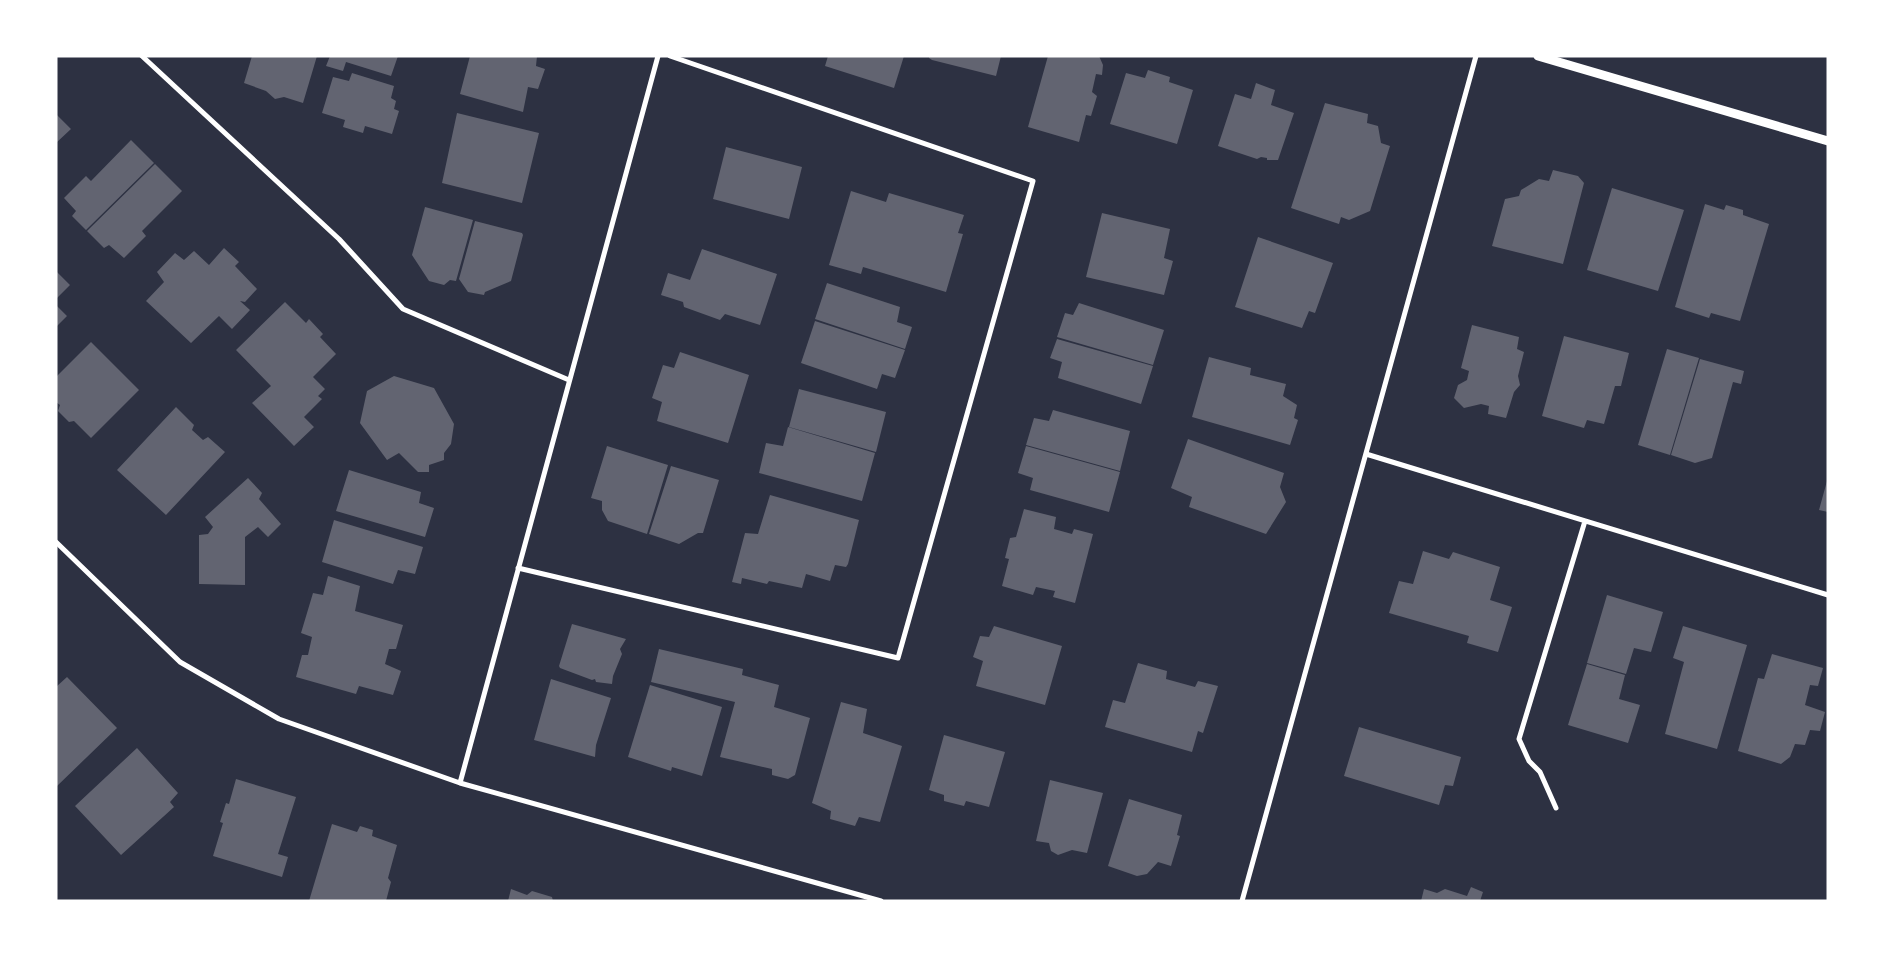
<svg xmlns="http://www.w3.org/2000/svg" width="1884" height="957" font-family="Mulish,sans-serif">
<rect width="100%" height="100%" fill="#2d3142"/>
<path fill="#626471" d="M 252,56 L 317,56 L 303,103 L 284,97 L 275,99 L 266,91 L 244,83 Z
M 330,56 L 398,56 L 391,76 L 346,62 L 343,71 L 326,66 Z
M 470,56 L 537,56 L 536,66 L 545,69 L 538,89 L 528,87 L 523,112 L 460,94 Z
M 828,56 L 904,56 L 894,88 L 825,66 Z
M 929,56 L 1001,56 L 996,76 L 932,60 L 929,58 Z
M 1048,56 L 1099,56 L 1103,65 L 1102,75 L 1096,74 L 1092,92 L 1097,96 L 1091,116 L 1086,115 L 1079,142 L 1028,127 Z
M 1148,70 L 1170,77 L 1169,82 L 1193,90 L 1177,144 L 1110,124 L 1126,73 L 1145,78 Z
M 352,73 L 394,86 L 391,98 L 396,101 L 394,109 L 399,111 L 392,134 L 365,126 L 363,133 L 343,127 L 345,120 L 322,113 L 333,77 L 349,81 Z
M 1256,83 L 1275,90 L 1271,105 L 1294,113 L 1278,160 L 1267,160 L 1267,158 L 1261,157 L 1257,159 L 1218,146 L 1235,94 L 1251,99 Z
M 1325,103 L 1368,114 L 1367,123 L 1378,126 L 1381,143 L 1390,146 L 1370,211 L 1349,220 L 1341,217 L 1339,224 L 1291,208 Z
M 457,113 L 539,133 L 522,203 L 442,183 Z
M 56,114 L 71,129 L 56,143 Z
M 131,140 L 154,163 L 86,230 L 72,216 L 76,211 L 64,198 L 86,176 L 91,181 Z
M 726,147 L 802,167 L 789,219 L 713,199 Z
M 155,164 L 182,191 L 142,231 L 146,236 L 124,258 L 109,245 L 104,248 L 87,231 Z
M 1553,170 L 1578,176 L 1584,183 L 1563,264 L 1492,246 L 1505,199 L 1519,196 L 1521,190 L 1539,179 L 1549,181 Z
M 1612,188 L 1684,210 L 1658,291 L 1587,270 Z
M 851,191 L 886,202 L 889,193 L 964,215 L 958,233 L 963,234 L 946,292 L 863,267 L 861,274 L 829,265 Z
M 1705,204 L 1724,210 L 1726,205 L 1743,210 L 1743,215 L 1769,224 L 1740,321 L 1711,313 L 1709,318 L 1675,307 Z
M 425,207 L 473,220 L 456,281 L 450,280 L 444,285 L 429,281 L 412,255 Z
M 1102,213 L 1170,229 L 1164,258 L 1173,261 L 1164,295 L 1086,277 Z
M 475,221 L 522,233 L 523,235 L 511,281 L 485,292 L 484,295 L 468,292 L 459,279 Z
M 1258,237 L 1333,263 L 1315,313 L 1309,311 L 1302,328 L 1235,307 Z
M 224,248 L 239,262 L 235,266 L 257,289 L 245,302 L 240,301 L 250,310 L 232,329 L 219,316 L 191,343 L 146,301 L 164,282 L 157,272 L 175,253 L 184,260 L 194,251 L 209,265 Z
M 702,249 L 777,274 L 760,325 L 725,314 L 720,320 L 684,307 L 683,302 L 661,295 L 668,273 L 690,280 Z
M 56,271 L 70,285 L 56,299 Z
M 827,283 L 900,307 L 897,322 L 912,327 L 905,349 L 815,319 Z
M 285,302 L 306,323 L 309,319 L 323,334 L 320,337 L 336,354 L 313,377 L 325,389 L 318,396 L 322,399 L 304,417 L 314,427 L 294,446 L 252,403 L 271,386 L 236,350 Z
M 1079,303 L 1164,330 L 1153,365 L 1057,337 L 1065,313 L 1073,315 Z
M 56,305 L 67,316 L 56,327 Z
M 815,321 L 905,350 L 895,378 L 882,374 L 877,389 L 801,363 Z
M 1472,325 L 1519,337 L 1517,349 L 1524,352 L 1518,376 L 1520,385 L 1514,392 L 1506,418 L 1488,414 L 1489,406 L 1481,404 L 1464,408 L 1454,398 L 1458,385 L 1467,380 L 1469,371 L 1461,368 Z
M 1564,336 L 1629,353 L 1621,386 L 1615,386 L 1604,424 L 1587,420 L 1584,428 L 1542,416 Z
M 1057,339 L 1153,366 L 1141,404 L 1058,378 L 1062,362 L 1050,358 Z
M 91,342 L 139,390 L 91,438 L 74,421 L 69,422 L 58,411 L 60,405 L 56,402 L 56,377 Z
M 1667,349 L 1699,358 L 1670,455 L 1638,445 Z
M 680,352 L 749,375 L 728,443 L 657,421 L 662,402 L 652,398 L 663,365 L 674,368 Z
M 1209,357 L 1251,368 L 1250,375 L 1286,384 L 1283,396 L 1297,405 L 1294,418 L 1298,420 L 1290,445 L 1192,417 Z
M 1700,359 L 1744,371 L 1741,384 L 1733,382 L 1712,458 L 1695,463 L 1671,455 Z
M 394,376 L 434,388 L 454,424 L 451,444 L 444,453 L 444,460 L 429,465 L 429,472 L 418,472 L 399,453 L 387,460 L 360,423 L 367,391 Z
M 799,389 L 886,412 L 876,452 L 789,427 Z
M 176,407 L 194,425 L 192,430 L 203,440 L 208,437 L 225,452 L 166,515 L 117,470 Z
M 1053,410 L 1130,431 L 1120,471 L 1026,445 L 1034,418 L 1049,421 Z
M 788,427 L 875,453 L 862,501 L 759,473 L 766,443 L 783,446 Z
M 1188,439 L 1284,473 L 1280,487 L 1286,502 L 1266,534 L 1189,507 L 1192,497 L 1171,488 Z
M 607,446 L 668,465 L 647,534 L 608,521 L 602,510 L 602,501 L 591,498 Z
M 1026,446 L 1120,472 L 1109,512 L 1030,490 L 1033,478 L 1018,473 Z
M 671,466 L 719,480 L 703,533 L 698,533 L 679,544 L 649,534 Z
M 349,470 L 421,492 L 419,503 L 434,508 L 425,537 L 336,511 Z
M 248,478 L 262,493 L 259,499 L 281,524 L 268,537 L 258,527 L 245,537 L 245,585 L 199,584 L 199,535 L 208,534 L 213,527 L 205,517 Z
M 1827,481 L 1828,481 L 1828,512 L 1819,510 Z
M 770,495 L 859,520 L 848,564 L 846,567 L 835,565 L 830,581 L 806,574 L 802,588 L 769,581 L 767,584 L 742,578 L 741,584 L 732,582 L 745,533 L 758,534 Z
M 1024,509 L 1056,517 L 1054,529 L 1072,534 L 1074,529 L 1093,534 L 1075,603 L 1053,597 L 1055,591 L 1036,587 L 1033,595 L 1002,586 L 1009,559 L 1005,558 L 1010,538 L 1016,537 Z
M 334,520 L 423,547 L 415,574 L 398,570 L 393,584 L 322,562 Z
M 1423,551 L 1449,559 L 1453,552 L 1500,567 L 1490,600 L 1512,607 L 1498,652 L 1467,643 L 1469,636 L 1389,613 L 1399,581 L 1413,584 Z
M 328,576 L 360,586 L 355,611 L 403,625 L 396,649 L 389,649 L 385,664 L 401,671 L 393,695 L 359,686 L 356,694 L 296,677 L 302,655 L 308,655 L 312,637 L 301,633 L 313,593 L 323,595 Z
M 1607,595 L 1663,612 L 1651,652 L 1634,648 L 1626,674 L 1587,663 Z
M 572,624 L 626,639 L 620,649 L 622,654 L 613,676 L 612,684 L 596,682 L 595,679 L 592,680 L 560,668 L 559,666 Z
M 994,626 L 1062,646 L 1045,705 L 976,686 L 983,661 L 973,657 L 980,636 L 989,637 Z
M 1683,626 L 1747,645 L 1717,749 L 1665,734 L 1684,662 L 1673,658 Z
M 659,649 L 743,669 L 742,675 L 779,685 L 774,707 L 810,718 L 795,775 L 788,779 L 772,775 L 772,769 L 720,757 L 735,702 L 651,682 Z
M 1772,654 L 1823,668 L 1818,686 L 1810,685 L 1805,705 L 1825,712 L 1820,731 L 1810,730 L 1805,745 L 1795,744 L 1790,757 L 1781,764 L 1738,751 L 1758,678 L 1764,679 Z
M 1138,663 L 1167,671 L 1166,679 L 1195,687 L 1198,681 L 1218,686 L 1203,733 L 1198,731 L 1192,752 L 1105,727 L 1113,700 L 1125,703 Z
M 1587,664 L 1625,675 L 1619,699 L 1640,705 L 1628,743 L 1568,725 Z
M 67,677 L 117,728 L 56,787 L 56,687 Z
M 551,679 L 611,698 L 596,745 L 595,757 L 534,740 Z
M 650,685 L 722,707 L 702,776 L 672,767 L 671,771 L 628,757 Z
M 841,702 L 867,709 L 863,733 L 902,746 L 880,822 L 859,817 L 855,826 L 830,819 L 831,811 L 812,803 Z
M 1359,727 L 1461,757 L 1453,786 L 1445,785 L 1439,805 L 1344,776 Z
M 944,735 L 1005,752 L 989,807 L 966,801 L 964,806 L 944,801 L 944,795 L 929,790 Z
M 137,748 L 178,793 L 170,802 L 174,807 L 121,855 L 75,806 Z
M 236,779 L 296,797 L 278,854 L 288,857 L 282,877 L 213,856 L 223,823 L 220,822 L 226,803 L 229,804 Z
M 1050,780 L 1103,793 L 1087,853 L 1072,850 L 1058,855 L 1051,851 L 1049,843 L 1036,841 Z
M 1129,799 L 1182,815 L 1177,835 L 1180,836 L 1171,866 L 1158,862 L 1147,874 L 1137,876 L 1108,866 Z
M 332,824 L 357,832 L 360,826 L 373,830 L 372,836 L 397,845 L 388,878 L 391,882 L 386,901 L 309,901 Z
M 1471,887 L 1483,892 L 1480,901 L 1421,901 L 1424,889 L 1437,893 L 1445,889 L 1467,896 Z
M 511,889 L 527,895 L 532,891 L 552,897 L 553,901 L 508,901 Z"/>
<g fill="none" stroke-linecap="round" stroke-linejoin="round">
<path stroke="#fff" stroke-width="5" d="M 142,56 L 339,239 L 403,309 L 569,380
M 1366,454 L 1828,595
M 56,542 L 180,662 L 279,719 L 460,783 L 881,901
M 518,568 L 898,658 L 1033,181 L 670,56
M 460,783 L 658,56
M 1556,808 L 1540,772 L 1529,761 L 1519,739 L 1585,521
M 1242,901 L 1476,56"/>
<path stroke="#fff" stroke-width="9" d="M 1538,56 L 1828,141"/>
</g>
<rect width="1884" height="957" fill="none" stroke="#ffffff" stroke-width="115"/>
</svg>
